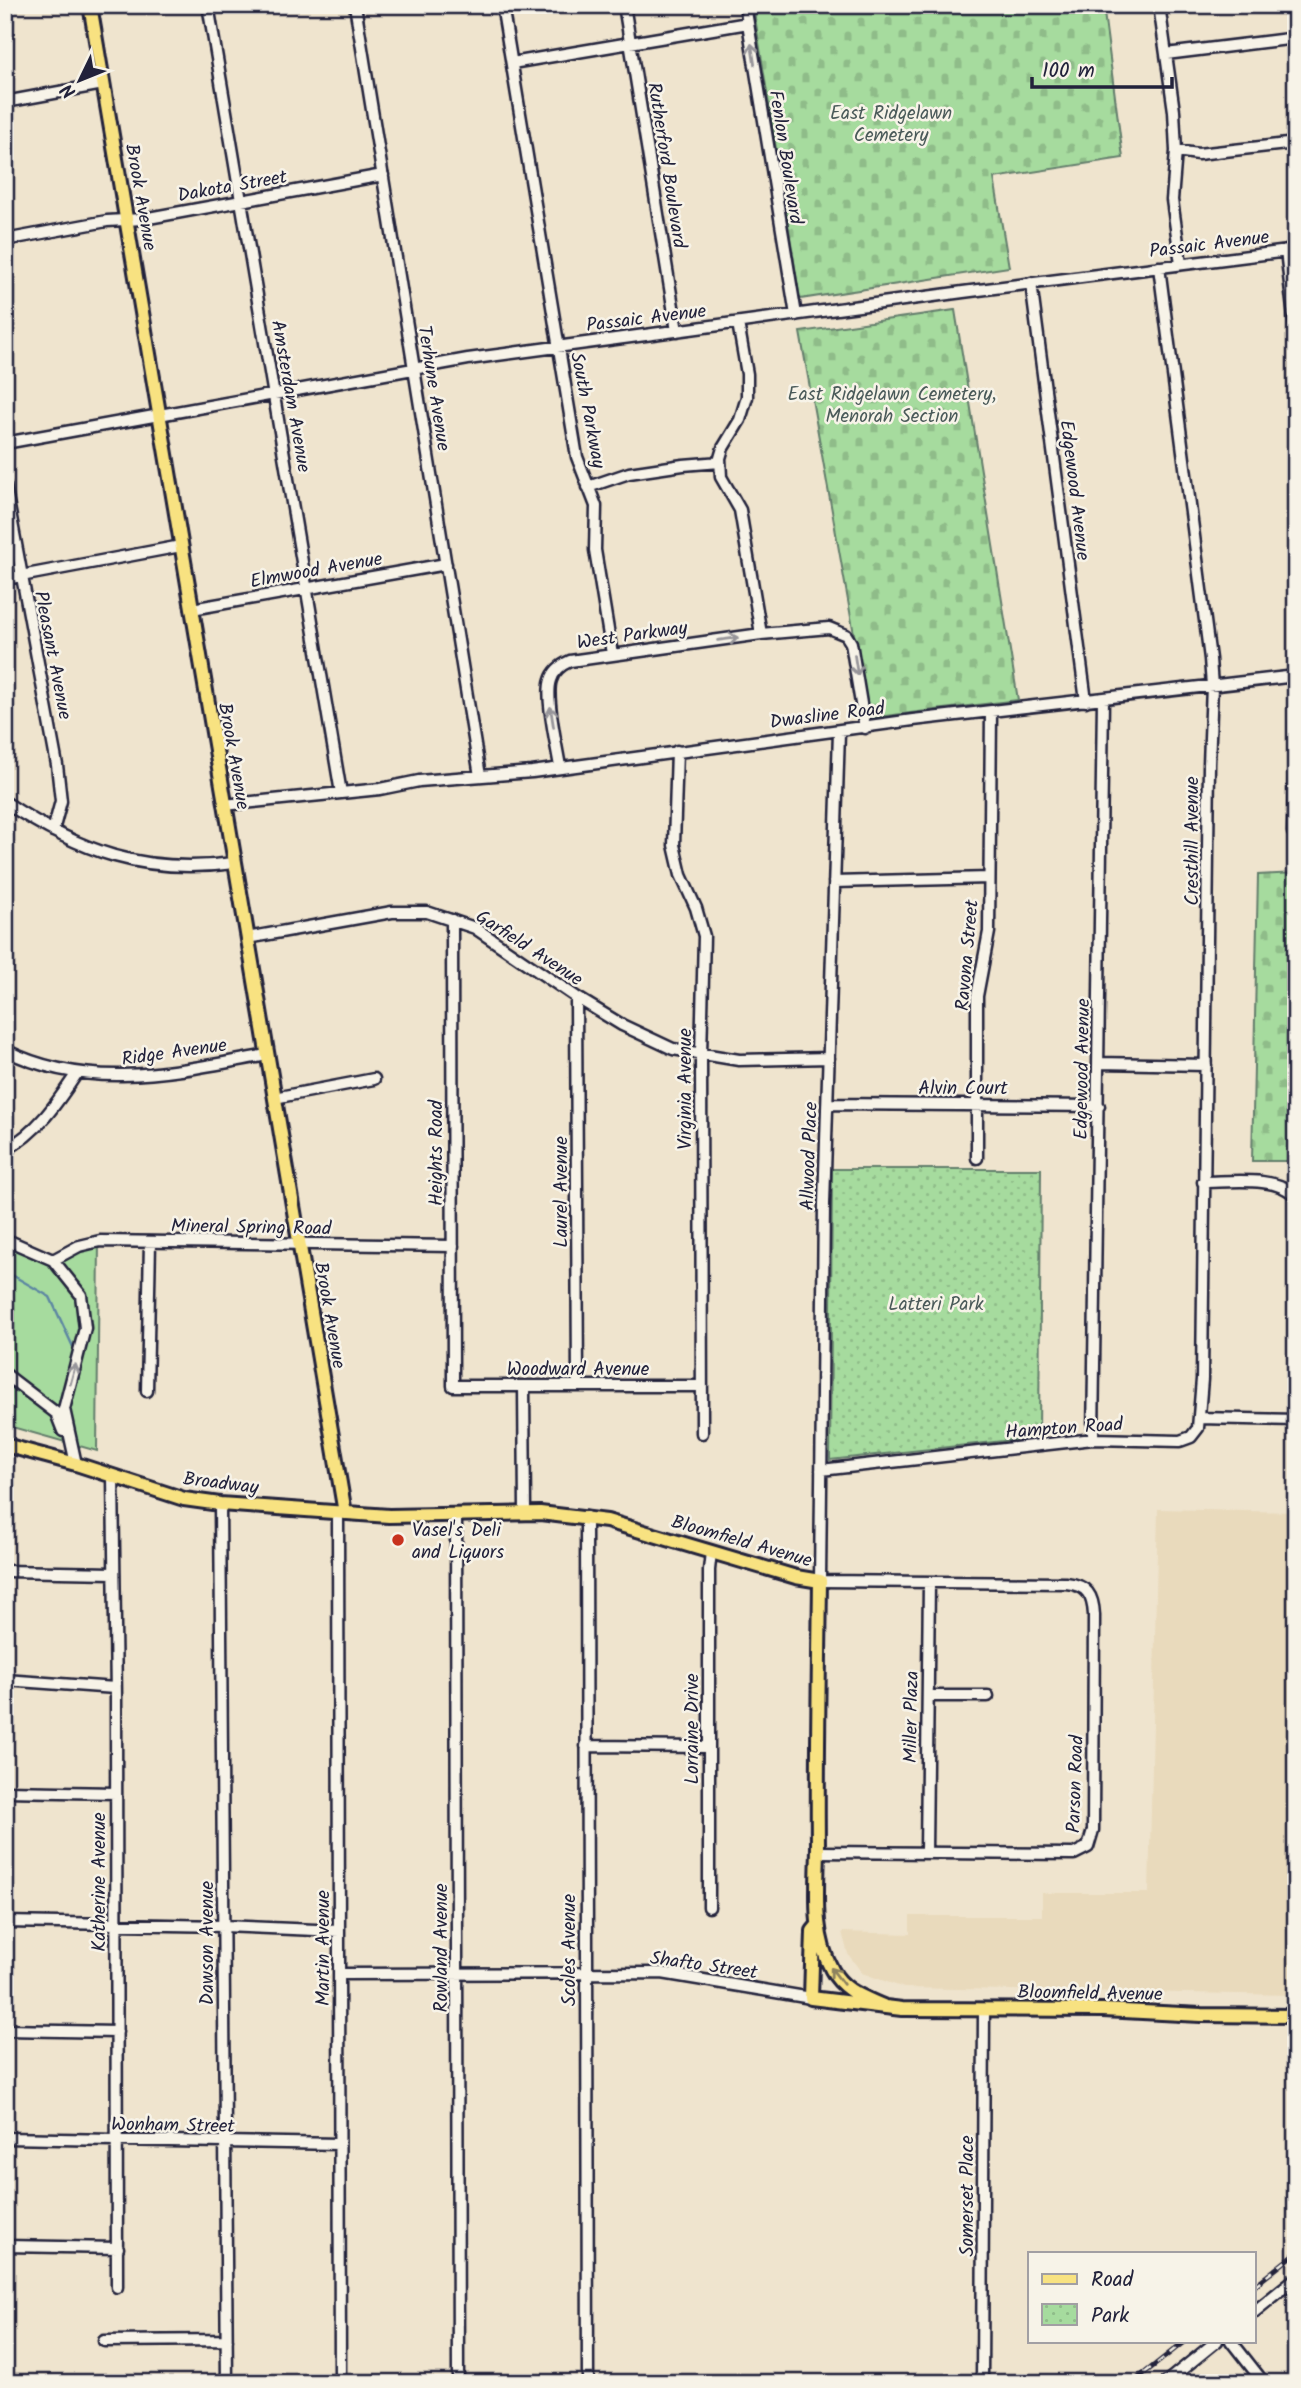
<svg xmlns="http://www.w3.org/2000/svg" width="1301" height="2388" font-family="Kalam,sans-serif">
<defs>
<pattern id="cemetery-stones" width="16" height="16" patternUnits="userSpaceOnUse" patternTransform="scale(1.75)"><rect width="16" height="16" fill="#a6db9e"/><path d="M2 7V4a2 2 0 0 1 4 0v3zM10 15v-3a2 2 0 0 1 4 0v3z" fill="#8fbc89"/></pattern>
<pattern id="park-dots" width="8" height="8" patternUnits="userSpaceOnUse" patternTransform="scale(1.75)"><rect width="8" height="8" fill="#a6db9e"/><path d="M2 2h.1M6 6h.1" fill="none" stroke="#8fbc89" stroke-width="1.8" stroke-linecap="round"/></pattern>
</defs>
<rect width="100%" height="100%" fill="#efe4ce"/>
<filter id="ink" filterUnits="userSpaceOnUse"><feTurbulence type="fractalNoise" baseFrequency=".0143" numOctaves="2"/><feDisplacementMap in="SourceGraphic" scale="14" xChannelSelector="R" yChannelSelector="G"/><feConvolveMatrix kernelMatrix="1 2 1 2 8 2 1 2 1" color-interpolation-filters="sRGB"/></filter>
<g filter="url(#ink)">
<path fill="#e9dabc" d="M 1158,1509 L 1296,1512 L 1296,1995 L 904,1988 L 862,1973 L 848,1954 L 842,1932 L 910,1934 L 910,1916 L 1042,1916 L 1042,1893 L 1149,1893 Z"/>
<path fill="#a6db9e" stroke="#647e6c" stroke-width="2" d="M 5,1232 L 56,1260 L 99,1240 L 97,1451 L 5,1425 Z"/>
<path fill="url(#cemetery-stones)" stroke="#647e6c" stroke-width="2" d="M 753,5 L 1103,5 L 1123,158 L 994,178 L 1009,267 L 800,299 Z
M 955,310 L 1018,700 L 869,718 L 800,332 Z
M 1296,873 L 1296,1161 L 1252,1161 L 1258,875 Z"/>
<path fill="url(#park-dots)" stroke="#647e6c" stroke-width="2" d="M 832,1169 L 1041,1169 L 1039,1437 L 830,1460 Z"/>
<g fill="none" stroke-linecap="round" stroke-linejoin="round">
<path stroke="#5d87a2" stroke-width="2.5" d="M 5,1271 L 50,1297 L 74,1349"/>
<defs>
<path id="minor" d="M 208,5 L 341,793
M 355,5 L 480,776
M 502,5 L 577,457 L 596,506 L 595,550 L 612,654
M 624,5 L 677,331
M 745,5 L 796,315
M 1159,5 L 1174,111 L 1176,151 L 1172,200 L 1181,264
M 1166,54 L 1296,38
M 512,63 L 748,23
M 5,102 L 103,84
M 1176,151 L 1198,154 L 1296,143
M 5,240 L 107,221 L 143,219 L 383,175
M 1286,251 L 1296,334
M 1031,283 L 1086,701
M 738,323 L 747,374 L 747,397 L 740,420 L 723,448 L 720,458 L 721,477 L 740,510 L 761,634
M 5,443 L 468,359 L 963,292 L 1296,250
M 5,485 L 57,765 L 61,801 L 53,831
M 588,487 L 629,473 L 683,465 L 720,462
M 5,579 L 181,546
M 192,609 L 446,564
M 677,751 L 674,845 L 681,875 L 696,908 L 704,936 L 701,1055 L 702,1433
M 560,767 C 557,747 545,697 551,680 C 554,670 561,665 570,661 L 761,634 L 829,628 L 846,635 L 851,643 L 865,728
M 5,802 C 80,852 144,875 234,863
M 224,805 L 380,789 L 419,781 L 532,772 L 913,720 L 1296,676
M 1293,832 L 1296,722
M 834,882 L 989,878
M 452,920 L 453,1386 L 702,1386
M 247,938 L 392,912 L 427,912 L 475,928 L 576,997 L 622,1025 L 673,1049 L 739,1060 L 829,1058
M 576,997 L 578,1386
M 5,1050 C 91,1093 178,1071 267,1055
M 1099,1063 L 1206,1065
M 274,1098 L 374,1079
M 828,1104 L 1099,1106
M 5,1150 C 38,1132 57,1103 77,1073
M 977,1158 L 977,996 L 989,932 L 991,712
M 1203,1182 C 1229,1182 1279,1175 1296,1197
M 5,1239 L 53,1260 L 81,1295 L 85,1328 L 64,1409 L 76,1464
M 53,1260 L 79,1246 L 100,1241 L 453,1246
M 5,1374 L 56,1413 L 63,1431
M 524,1386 L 525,1512
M 147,1391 L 150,1242
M 1199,1418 L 1296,1420
M 1093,1439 L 1103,699
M 821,1470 L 1093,1439 L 1180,1441 L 1191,1437 L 1198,1428 L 1202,1379 L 1209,764 L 1212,686 L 1210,659 L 1159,267
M 113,1477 L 116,1697 L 117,2287
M 220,1504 L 227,2383
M 338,1513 L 340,2383
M 456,1514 L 458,2383
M 586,1517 L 588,2383
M 5,1571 L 114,1573
M 5,1680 L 115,1688
M 928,1696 L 988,1696
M 586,1746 L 708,1747
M 5,1791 L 116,1793
M 818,1852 L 1074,1854 L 1088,1847 L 1093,1830 L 1094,1615 C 1093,1595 1087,1585 1066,1583 L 820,1581 L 824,1204 L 839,732
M 926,1853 L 929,1582
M 709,1907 L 709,1570 L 711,1552
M 5,1922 L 224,1926 L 339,1931
M 339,1974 L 662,1973 L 811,1998
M 5,2030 L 117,2032
M 5,2138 L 339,2144
M 5,2246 L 118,2248
M 1254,2312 L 1296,2278
M 104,2341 L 227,2340
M 1231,2341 L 1264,2383
M 982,2383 L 984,2010
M 1165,2383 L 1217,2341"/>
<path id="major" d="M 90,5 L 345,1513
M 5,1445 L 76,1464 L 184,1499 L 220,1504 L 389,1516 L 540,1513 L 607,1521 L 796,1577 L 820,1581 C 819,1669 817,1756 818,1844 C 818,1884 811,1933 832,1970 C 843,1991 863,1997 883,2006
M 818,1925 L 813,1931 L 811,1998 L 902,2009 L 1103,2010 L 1201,2015 L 1296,2016"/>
</defs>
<use href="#minor" stroke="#22223b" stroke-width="15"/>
<use href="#major" stroke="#22223b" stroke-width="18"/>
<use href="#minor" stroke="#f7f3e8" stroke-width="10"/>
<use href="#major" stroke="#f8e281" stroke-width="12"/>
<defs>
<path id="rail" d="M 1254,2286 L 1296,2253
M 1132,2383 L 1185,2341"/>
</defs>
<use href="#rail" stroke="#22223b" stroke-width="5"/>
<use href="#rail" stroke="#f7f3e8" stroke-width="2.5" stroke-dasharray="8" stroke-linecap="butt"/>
</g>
<defs><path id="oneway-shaft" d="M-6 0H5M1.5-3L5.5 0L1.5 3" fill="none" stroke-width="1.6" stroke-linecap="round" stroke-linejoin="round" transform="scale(1.75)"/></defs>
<g stroke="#97959a">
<use href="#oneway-shaft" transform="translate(753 54) rotate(-99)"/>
<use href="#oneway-shaft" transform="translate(728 639) rotate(-7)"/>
<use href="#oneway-shaft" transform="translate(856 665) rotate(81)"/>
<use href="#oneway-shaft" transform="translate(552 717) rotate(-99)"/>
<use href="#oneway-shaft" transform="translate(73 1374) rotate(-75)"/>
</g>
<use stroke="#8d825e" href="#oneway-shaft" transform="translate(837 1976) rotate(-127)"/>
</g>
<circle fill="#c8321e" stroke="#f7f3e8" stroke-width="2.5" cx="398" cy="1540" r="7"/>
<g text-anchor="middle" stroke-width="5" stroke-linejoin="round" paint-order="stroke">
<g font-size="19" fill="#4a5a59" stroke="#f7f3e8">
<text x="891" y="119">East Ridgelawn<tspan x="891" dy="22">Cemetery</tspan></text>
<text x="892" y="400">East Ridgelawn Cemetery,<tspan x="892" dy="22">Menorah Section</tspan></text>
<text x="936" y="1310">Latteri Park</text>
</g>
<g font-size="19" fill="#22223b" stroke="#f7f3e8">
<text transform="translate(787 157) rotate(81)" y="7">Fenlon Boulevard</text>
<text transform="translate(668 165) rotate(81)" y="7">Rutherford Boulevard</text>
<text transform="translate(232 185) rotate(-10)" y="7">Dakota Street</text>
<text transform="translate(142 197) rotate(80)" y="7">Brook Avenue</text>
<text transform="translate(1209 243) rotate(-7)" y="7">Passaic Avenue</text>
<text transform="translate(646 317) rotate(-7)" y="7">Passaic Avenue</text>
<text transform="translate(435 388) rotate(81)" y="7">Terhune Avenue</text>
<text transform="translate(292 396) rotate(80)" y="7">Amsterdam Avenue</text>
<text transform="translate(589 410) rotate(79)" y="7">South Parkway</text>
<text transform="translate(1076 490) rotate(83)" y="7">Edgewood Avenue</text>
<text transform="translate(316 569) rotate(-10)" y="7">Elmwood Avenue</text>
<text transform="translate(632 634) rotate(-8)" y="7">West Parkway</text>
<text transform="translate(54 655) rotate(79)" y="7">Pleasant Avenue</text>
<text transform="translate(827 714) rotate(-7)" y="7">Dwasline Road</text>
<text transform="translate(235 756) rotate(80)" y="7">Brook Avenue</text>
<text transform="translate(1191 841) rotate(-90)" y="7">Cresthill Avenue</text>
<text transform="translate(530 947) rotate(33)" y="7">Garfield Avenue</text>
<text transform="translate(966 955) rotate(-85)" y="7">Ravona Street</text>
<text transform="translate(174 1051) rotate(-8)" y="7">Ridge Avenue</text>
<text transform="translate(1081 1069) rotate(-89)" y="7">Edgewood Avenue</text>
<text x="963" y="1094">Alvin Court</text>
<text transform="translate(684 1089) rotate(-90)" y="7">Virginia Avenue</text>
<text transform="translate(435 1153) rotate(-90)" y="7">Heights Road</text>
<text transform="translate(808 1156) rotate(-88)" y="7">Allwood Place</text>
<text transform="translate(560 1192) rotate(-90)" y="7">Laurel Avenue</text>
<text transform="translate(251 1226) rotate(1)" y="7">Mineral Spring Road</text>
<text transform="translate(331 1315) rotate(80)" y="7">Brook Avenue</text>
<text x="578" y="1375">Woodward Avenue</text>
<text transform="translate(1064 1427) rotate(-4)" y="7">Hampton Road</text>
<text transform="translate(221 1482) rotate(7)" y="7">Broadway</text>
<text transform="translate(742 1540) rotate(16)" y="7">Bloomfield Avenue</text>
<text transform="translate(910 1717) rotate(-89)" y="7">Miller Plaza</text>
<text transform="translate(691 1729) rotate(-90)" y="7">Lorraine Drive</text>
<text transform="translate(1074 1784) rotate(-88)" y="7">Parson Road</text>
<text transform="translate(98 1882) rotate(-90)" y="7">Katherine Avenue</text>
<text transform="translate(206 1943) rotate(-90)" y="7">Dawson Avenue</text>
<text transform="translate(322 1948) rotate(-90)" y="7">Martin Avenue</text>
<text transform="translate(440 1948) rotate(-90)" y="7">Rowland Avenue</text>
<text transform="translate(568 1950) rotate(-90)" y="7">Scoles Avenue</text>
<text transform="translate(704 1964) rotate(8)" y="7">Shafto Street</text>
<text transform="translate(1090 1992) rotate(1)" y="7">Bloomfield Avenue</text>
<text transform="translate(173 2124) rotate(1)" y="7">Wonham Street</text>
<text transform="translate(966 2196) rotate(-90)" y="7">Somerset Place</text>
</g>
<g font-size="19" fill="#22223b" stroke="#f7f3e8" text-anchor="start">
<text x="412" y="1536">Vasel's Deli<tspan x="412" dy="22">and Liquors</tspan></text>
</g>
</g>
<rect width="1301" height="2388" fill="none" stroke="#f7f3e8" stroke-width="28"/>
<rect x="14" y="14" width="1273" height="2360" fill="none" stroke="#22223b" stroke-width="2.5" filter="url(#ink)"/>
<rect x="1028" y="2252" width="228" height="91" fill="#f7f3e8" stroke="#a29fa3" stroke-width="2"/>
<rect x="1042" y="2274" width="35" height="10" fill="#f8e281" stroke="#a29fa3" stroke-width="2"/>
<text x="1091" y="2286" font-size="21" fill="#22223b">Road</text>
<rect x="1042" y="2304" width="35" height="21" fill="url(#park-dots)" stroke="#a29fa3" stroke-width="2"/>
<text x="1091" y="2322" font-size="21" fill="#22223b">Park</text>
<g transform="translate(80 80) rotate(227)" stroke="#f7f3e8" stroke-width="5" paint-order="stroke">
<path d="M0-5L12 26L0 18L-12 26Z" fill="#22223b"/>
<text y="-10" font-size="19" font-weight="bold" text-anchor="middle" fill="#22223b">N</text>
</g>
<path d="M1032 77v10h140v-10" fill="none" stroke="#22223b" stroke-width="3.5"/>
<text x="1042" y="77" font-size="21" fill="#22223b" stroke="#f7f3e8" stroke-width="5" paint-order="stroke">100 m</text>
</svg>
